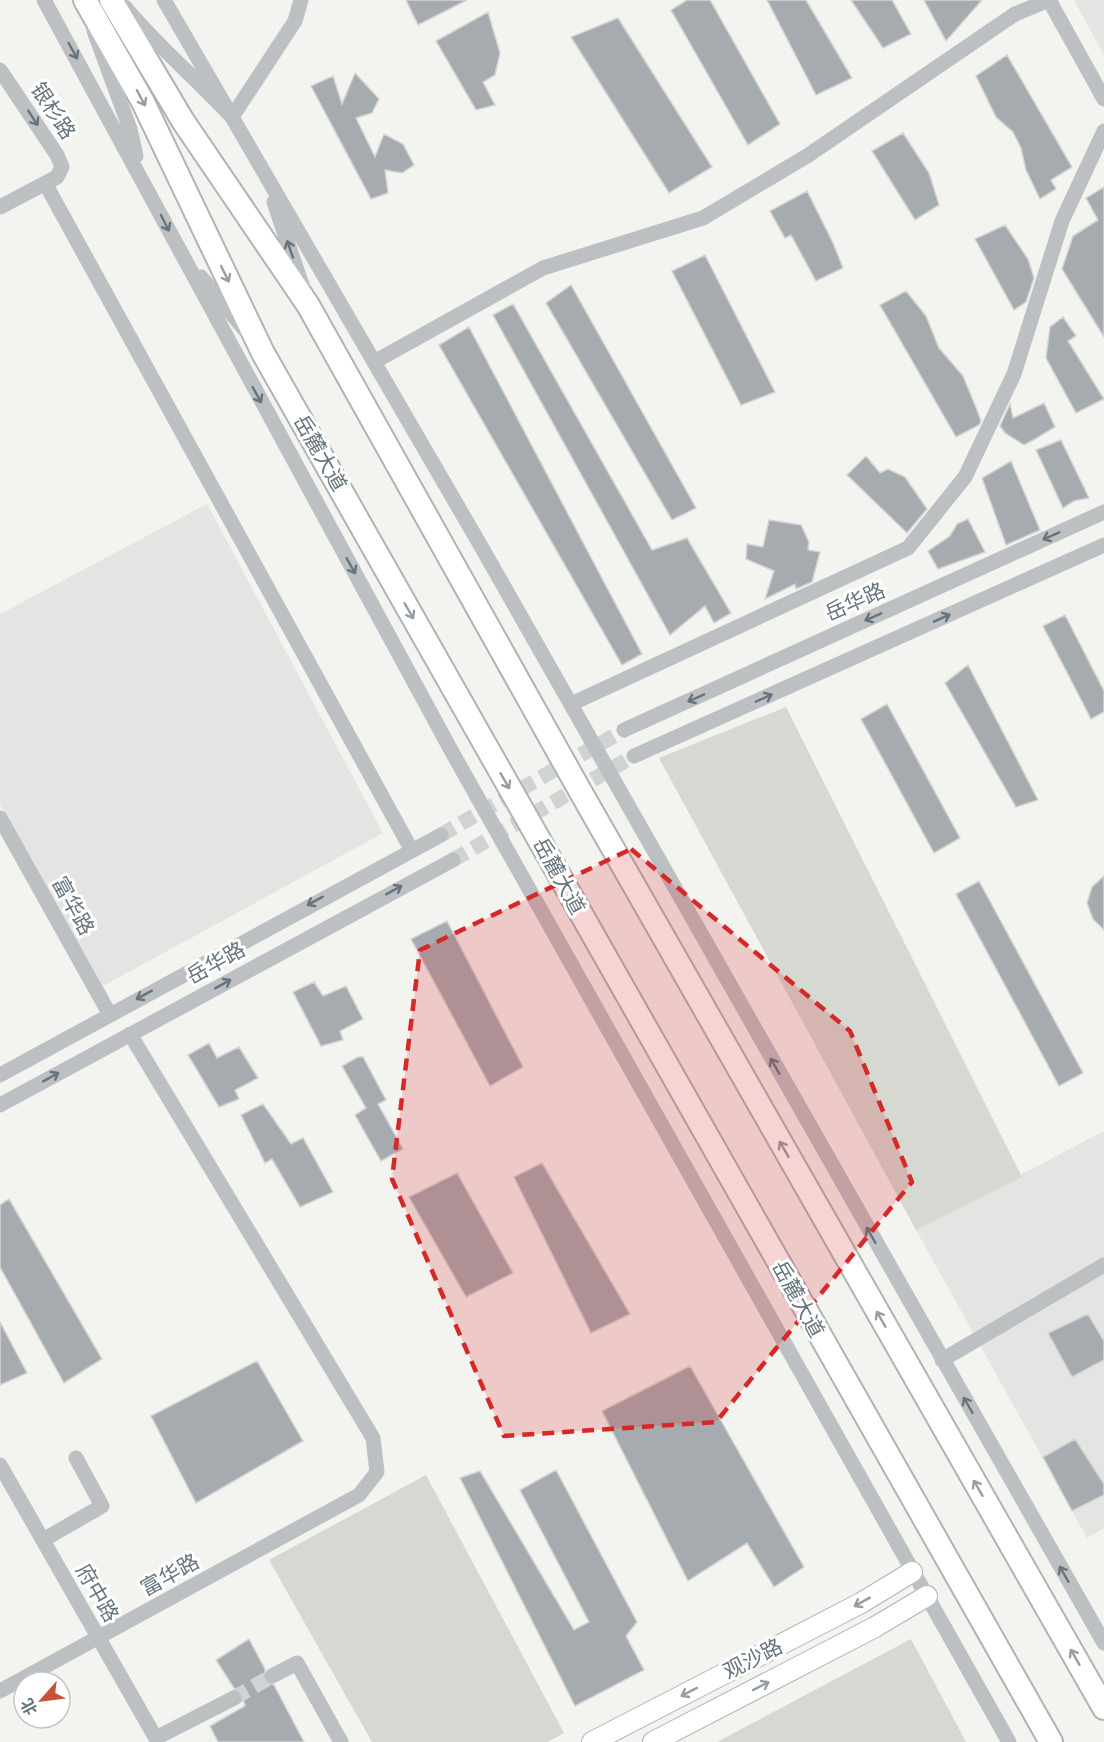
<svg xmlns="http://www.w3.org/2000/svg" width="1104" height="1742" font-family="'Golos Text','Noto Sans SC',sans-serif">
<rect width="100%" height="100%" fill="#f3f3f0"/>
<path fill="#e4e4e3" d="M 1074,0 L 1104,0 L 1104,55 Z
M 207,504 L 383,833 L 103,986 L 0,805 L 0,614 Z
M 1104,1131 L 1104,1528 L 1087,1538 L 916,1230 Z"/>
<path fill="#d5d9d1" d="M 786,707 L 1022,1177 L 916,1230 L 659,758 Z
M 426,1475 L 564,1733 L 548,1742 L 372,1742 L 269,1560 Z
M 911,1639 L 966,1742 L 717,1742 Z"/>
<path fill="#a5abaf" stroke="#d4d4d2" stroke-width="1.5" d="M 406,0 L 467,0 L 418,25 Z
M 687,0 L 710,0 L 780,124 L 748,145 L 671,10 Z
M 767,0 L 806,0 L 852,78 L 816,95 Z
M 851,0 L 892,0 L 911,34 L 883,48 Z
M 924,0 L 982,0 L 946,41 Z
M 488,12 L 500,53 L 495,75 L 483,82 L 495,105 L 476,110 L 436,41 Z
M 618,18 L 712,167 L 669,193 L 571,37 Z
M 1007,55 L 1072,167 L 1051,180 L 1056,189 L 1040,199 L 1026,170 L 1021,148 L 1013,132 L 996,117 L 976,76 Z
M 355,73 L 379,99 L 372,113 L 356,118 L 375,157 L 384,134 L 403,144 L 414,165 L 402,173 L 385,170 L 388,193 L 371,199 L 311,86 L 333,76 L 342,104 Z
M 903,133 L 929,173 L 939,205 L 915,220 L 872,151 Z
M 1104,187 L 1104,337 L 1062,269 L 1073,236 L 1098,220 L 1086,198 Z
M 807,191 L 833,243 L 843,268 L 816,281 L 791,235 L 785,238 L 770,211 Z
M 1005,225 L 1028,259 L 1034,278 L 1026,302 L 1014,310 L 975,239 Z
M 705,255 L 775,392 L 741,405 L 672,271 Z
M 571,285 L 696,508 L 672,520 L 546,303 Z
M 906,291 L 926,316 L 939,348 L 963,376 L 977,410 L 981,421 L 979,425 L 956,437 L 880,305 Z
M 513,304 L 652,550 L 687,538 L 731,613 L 714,623 L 705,606 L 670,635 L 493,315 Z
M 1063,317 L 1076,336 L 1068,341 L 1104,399 L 1076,413 L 1046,358 L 1050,327 Z
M 469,327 L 642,654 L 622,665 L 439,345 Z
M 1044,403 L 1055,427 L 1035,439 L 1024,445 L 1005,433 L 1000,426 L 1010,404 L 1013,418 Z
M 1061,440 L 1089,498 L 1074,501 L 1063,508 L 1036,450 Z
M 866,456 L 880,473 L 888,469 L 905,477 L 927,509 L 907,533 L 847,475 Z
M 1011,461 L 1040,530 L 1006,545 L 982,478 Z
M 968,519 L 985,552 L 938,569 L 928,551 L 950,536 L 957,524 Z
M 769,520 L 801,525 L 809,542 L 808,550 L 820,552 L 812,582 L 796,589 L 795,584 L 765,599 L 774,571 L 746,559 L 747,544 L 763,547 Z
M 1065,615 L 1104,691 L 1104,712 L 1091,719 L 1043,626 Z
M 968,665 L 1038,800 L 1016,807 L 945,683 Z
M 887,704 L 960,838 L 934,853 L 861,719 Z
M 1104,876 L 1104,930 L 1093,919 L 1087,903 L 1092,887 Z
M 979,881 L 1083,1073 L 1059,1086 L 956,894 Z
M 447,921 L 523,1067 L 490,1086 L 411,939 Z
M 314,982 L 323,996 L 346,986 L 363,1019 L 340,1031 L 343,1040 L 321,1046 L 293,992 Z
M 209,1043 L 217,1058 L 239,1047 L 258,1078 L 235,1090 L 239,1099 L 219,1107 L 188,1055 Z
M 358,1057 L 363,1057 L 386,1100 L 378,1104 L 403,1149 L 381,1161 L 355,1115 L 366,1108 L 342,1066 Z
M 263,1104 L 291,1144 L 303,1138 L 333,1192 L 300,1207 L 272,1159 L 265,1163 L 241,1115 Z
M 542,1163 L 630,1314 L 591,1333 L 514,1177 Z
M 457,1173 L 513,1273 L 466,1297 L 409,1197 Z
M 9,1199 L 102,1359 L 64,1383 L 0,1267 L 0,1205 Z
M 1088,1314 L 1104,1341 L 1104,1360 L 1072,1377 L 1048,1333 Z
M 0,1322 L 27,1373 L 0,1385 Z
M 257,1361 L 303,1441 L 196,1503 L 151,1416 Z
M 690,1366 L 804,1567 L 774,1587 L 747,1543 L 688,1581 L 602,1411 Z
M 1075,1439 L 1104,1484 L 1104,1495 L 1072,1511 L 1043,1457 Z
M 556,1470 L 637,1622 L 626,1636 L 644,1670 L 575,1706 L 460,1478 L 480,1471 L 574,1630 L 589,1622 L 520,1490 Z
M 249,1639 L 265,1669 L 264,1681 L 274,1685 L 304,1742 L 218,1742 L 210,1726 L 245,1706 L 242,1693 L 234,1688 L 216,1660 Z"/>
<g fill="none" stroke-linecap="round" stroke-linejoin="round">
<path stroke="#d0d3d3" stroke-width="15" stroke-dasharray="15 8" stroke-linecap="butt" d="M 441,835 L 624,730
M 453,860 L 634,756
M 234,1698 L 272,1676"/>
<defs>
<path id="major" d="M 592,1742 L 861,1603 L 912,1572
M 653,1742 L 875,1627 L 927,1596"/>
<path id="highway" d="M 85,0 L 143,102 L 263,353 L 1051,1742
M 111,0 L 183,121 L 308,305 L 579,789 L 1104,1708"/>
</defs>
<use href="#major" stroke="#b0b4b7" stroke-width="22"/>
<use href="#highway" stroke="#b0b3b5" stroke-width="26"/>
<path stroke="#bdc0c3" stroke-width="15" d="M 44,0 L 452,752 L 1009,1742
M 164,0 L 482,548 L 1104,1643
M 1049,0 L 1104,99
M 125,7 C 157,46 197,79 232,117 L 295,21 L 301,0
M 94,31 L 130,129 L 136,156
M 0,70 L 57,155 L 62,167 L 57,177 L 0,207
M 45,183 L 411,849
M 274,202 L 302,285
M 201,277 L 245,330
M 374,362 L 543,268 L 703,218 L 807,156 L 1015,14 L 1049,0
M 571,704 L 908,548 L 965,477 L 1014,374 L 1062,221 L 1104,131
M 624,730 L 1104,512
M 634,756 L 1104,545
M 0,818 L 109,1013
M 0,1075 L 441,835
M 0,1105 L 453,860
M 942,1360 L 1104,1265
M 0,1465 L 158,1742
M 43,1540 L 102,1506 L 76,1458
M 272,1676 L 297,1663 L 341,1742
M 0,1691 L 359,1495 L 377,1472 L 373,1438 L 130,1034
M 156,1738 L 234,1698"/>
<use href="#major" stroke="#fff" stroke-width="20"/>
<use href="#highway" stroke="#fff" stroke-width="22"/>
</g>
<defs><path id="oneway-shaft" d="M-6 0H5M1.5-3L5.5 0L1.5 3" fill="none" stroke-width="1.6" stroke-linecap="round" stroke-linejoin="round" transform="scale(1.5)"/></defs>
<g stroke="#66747d">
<use href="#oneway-shaft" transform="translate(73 51) rotate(61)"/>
<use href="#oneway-shaft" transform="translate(33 118) rotate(57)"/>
<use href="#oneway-shaft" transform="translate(165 223) rotate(63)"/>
<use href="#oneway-shaft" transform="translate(290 249) rotate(-109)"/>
<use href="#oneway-shaft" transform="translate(257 395) rotate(61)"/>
<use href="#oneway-shaft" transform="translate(1051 536) rotate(156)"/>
<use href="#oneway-shaft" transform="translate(351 566) rotate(61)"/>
<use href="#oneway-shaft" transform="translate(873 617) rotate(156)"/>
<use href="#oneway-shaft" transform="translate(942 618) rotate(-24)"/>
<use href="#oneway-shaft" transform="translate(696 698) rotate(156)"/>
<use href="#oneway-shaft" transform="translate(764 698) rotate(-24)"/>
<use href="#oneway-shaft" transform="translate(394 890) rotate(-29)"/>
<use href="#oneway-shaft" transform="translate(315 901) rotate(151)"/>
<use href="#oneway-shaft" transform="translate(223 984) rotate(-29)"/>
<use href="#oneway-shaft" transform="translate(144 995) rotate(151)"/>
<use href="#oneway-shaft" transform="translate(775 1066) rotate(-120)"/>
<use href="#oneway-shaft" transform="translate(51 1077) rotate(-29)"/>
<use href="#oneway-shaft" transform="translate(871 1235) rotate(-120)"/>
<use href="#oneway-shaft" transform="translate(968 1405) rotate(-120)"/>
<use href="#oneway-shaft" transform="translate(1064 1574) rotate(-120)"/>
</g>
<g stroke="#949ea4">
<use href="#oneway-shaft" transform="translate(141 98) rotate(62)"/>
<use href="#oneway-shaft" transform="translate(225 274) rotate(64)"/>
<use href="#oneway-shaft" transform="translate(409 611) rotate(60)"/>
<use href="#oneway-shaft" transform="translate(505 781) rotate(60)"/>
<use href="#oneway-shaft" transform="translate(784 1149) rotate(-120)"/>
<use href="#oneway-shaft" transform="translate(881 1319) rotate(-120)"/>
<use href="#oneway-shaft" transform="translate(978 1488) rotate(-120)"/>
<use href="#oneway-shaft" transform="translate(862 1602) rotate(151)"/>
<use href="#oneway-shaft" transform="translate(1075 1657) rotate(-120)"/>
<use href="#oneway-shaft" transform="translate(761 1686) rotate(-27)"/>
<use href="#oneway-shaft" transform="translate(689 1692) rotate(153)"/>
</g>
<path fill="#d62828" fill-opacity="0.2" stroke="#d62828" stroke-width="4.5" stroke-dasharray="12 8" stroke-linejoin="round" d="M 631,849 L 850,1031 L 912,1182 L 716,1422 L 504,1436 L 392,1179 L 420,950 Z"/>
<g text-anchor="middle" stroke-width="6" stroke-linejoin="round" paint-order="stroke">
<g font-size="21" fill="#66747d" stroke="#fff">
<text transform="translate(53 111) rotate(57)" y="7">银杉路</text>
<text transform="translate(320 453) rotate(60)" y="7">岳麓大道</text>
<text transform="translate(855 602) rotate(-24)" y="7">岳华路</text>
<text transform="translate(559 876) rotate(61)" y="7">岳麓大道</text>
<text transform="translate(73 906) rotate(61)" y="7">富华路</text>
<text transform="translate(216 963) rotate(-29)" y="7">岳华路</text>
<text transform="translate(798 1299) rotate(61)" y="7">岳麓大道</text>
<text transform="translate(170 1575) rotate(-29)" y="7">富华路</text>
<text transform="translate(97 1593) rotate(60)" y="7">府中路</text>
<text transform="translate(753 1659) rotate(-27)" y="7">观沙路</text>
</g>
</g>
<g transform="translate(42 1700) rotate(242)"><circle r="28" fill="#ffffff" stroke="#c2c7cb" stroke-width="1.5"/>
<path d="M0-4.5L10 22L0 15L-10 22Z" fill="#cb5238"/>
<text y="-9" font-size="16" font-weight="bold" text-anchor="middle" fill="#66747d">北</text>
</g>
</svg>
